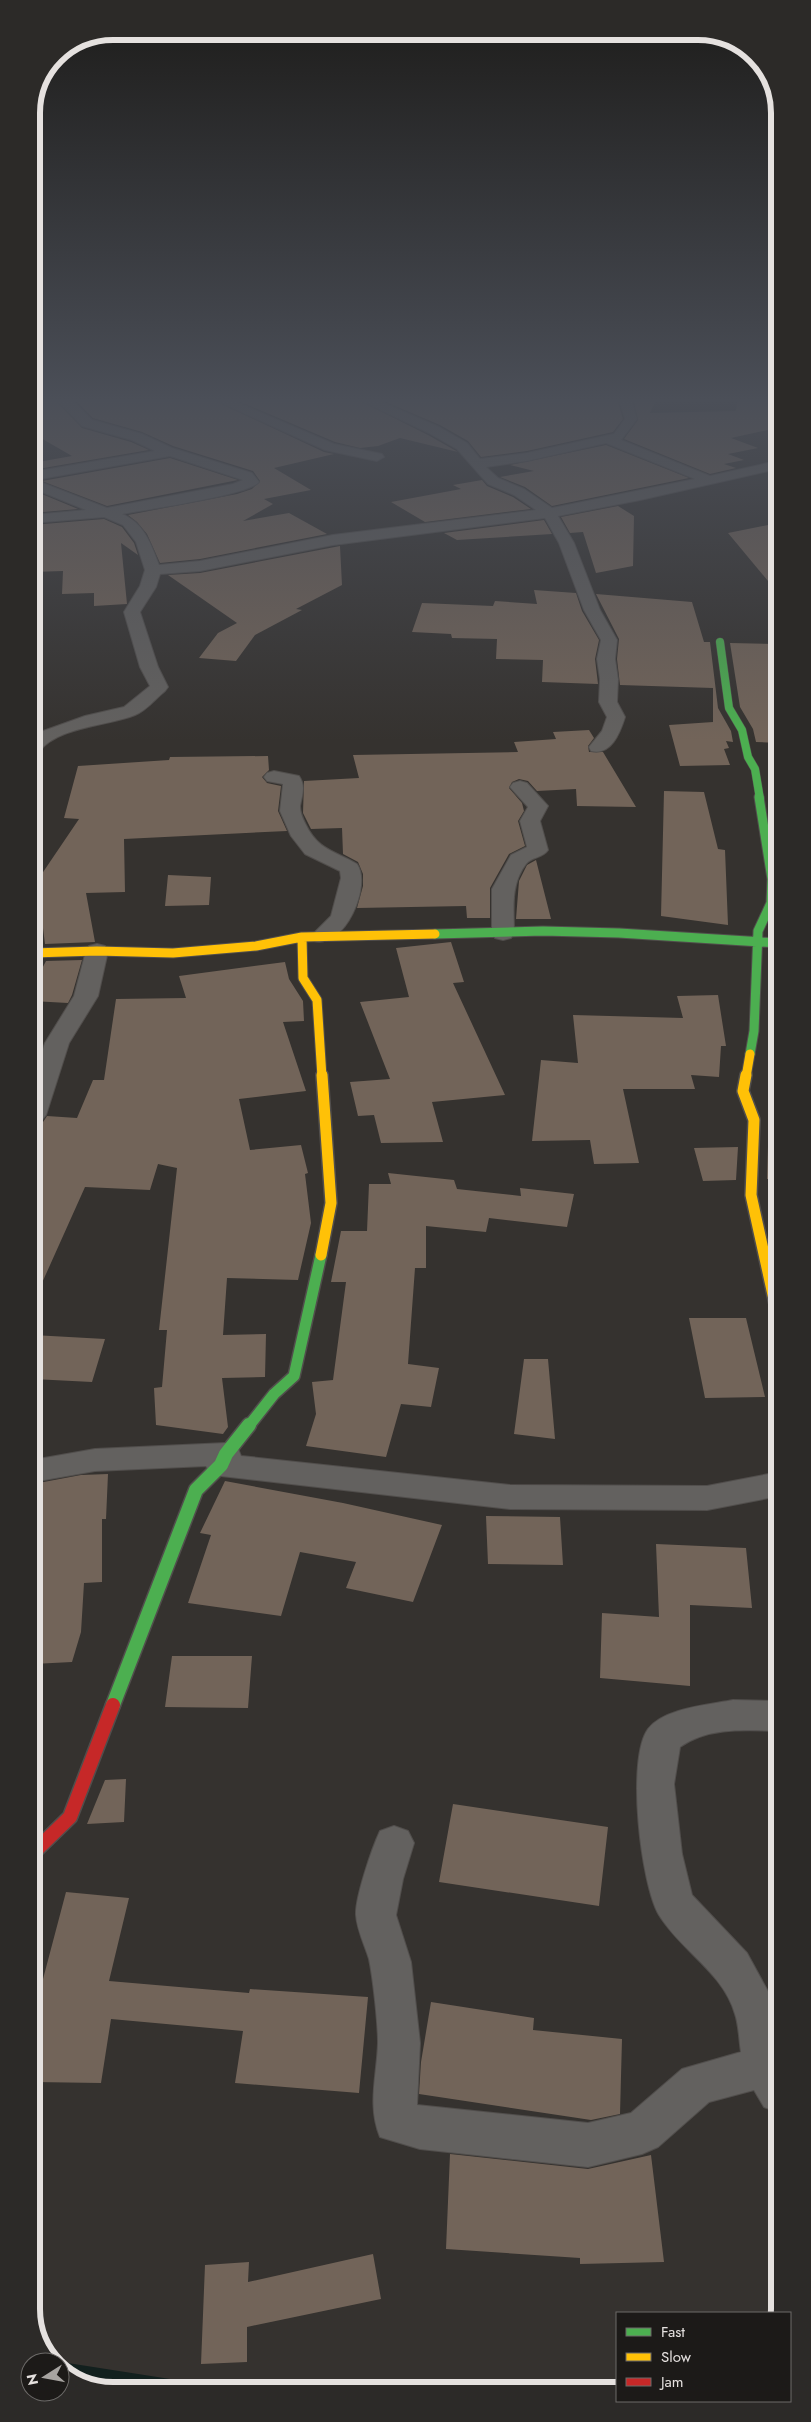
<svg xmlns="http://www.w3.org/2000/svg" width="811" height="2422" font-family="Jost,sans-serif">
<rect width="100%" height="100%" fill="#35322f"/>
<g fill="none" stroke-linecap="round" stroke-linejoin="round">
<path stroke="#12201e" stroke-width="16" d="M 60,2370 L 188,2390"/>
</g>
<path fill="#726459" d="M 32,402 L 57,402 L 82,428 L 131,442 L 149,450 L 32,470 L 32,463 L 72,456 L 32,433 Z
M 77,402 L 217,402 L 324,452 L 334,454 L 274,468 L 311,490 L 264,499 L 273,504 L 243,521 L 289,513 L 327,534 L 200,559 L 160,563 L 147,534 L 137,522 L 128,515 L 237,494 L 252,489 L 260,481 L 253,471 L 173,446 L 142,432 L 93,418 Z
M 241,402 L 362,402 L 428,435 L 458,452 L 400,438 L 378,446 L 360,448 L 335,442 Z
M 386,402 L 618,402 L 623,419 L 613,432 L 527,451 L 481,457 L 468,441 L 440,425 Z
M 634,402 L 655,402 L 650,413 L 736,411 L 737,402 L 777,402 L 777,428 L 731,438 L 758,448 L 728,454 L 744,460 L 724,464 L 736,468 L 710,474 L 624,439 L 638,420 Z
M 606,445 L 689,478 L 552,506 L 525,487 L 500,477 L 534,471 L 510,465 Z
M 170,458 L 238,480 L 107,506 L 42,481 Z
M 482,480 L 487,486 L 513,497 L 531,509 L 425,522 L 391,502 L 461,489 L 453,485 Z
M 32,490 L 78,509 L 32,513 Z
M 618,506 L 634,516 L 633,566 L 596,573 L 583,532 L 570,533 L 561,517 Z
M 104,519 L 122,527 L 134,543 L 138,555 L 121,543 L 127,604 L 94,606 L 94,593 L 62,594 L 63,571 L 32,572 L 32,525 Z
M 544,520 L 552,534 L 457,540 L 444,533 Z
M 778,523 L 778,593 L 728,533 Z
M 340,546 L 342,585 L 296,609 L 302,610 L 255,635 L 236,661 L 199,658 L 218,633 L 237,623 L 168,575 L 200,573 Z
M 534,590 L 576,593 L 582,611 L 599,640 L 595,659 L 598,684 L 542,682 L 543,660 L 496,659 L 497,639 L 452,638 L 451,634 L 412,632 L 422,603 L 493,606 L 495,601 L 537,604 Z
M 596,594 L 692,602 L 704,642 L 710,642 L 718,708 L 731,731 L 733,742 L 726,741 L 729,748 L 724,749 L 730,765 L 680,766 L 669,725 L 713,722 L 713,688 L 620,685 L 617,659 L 619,639 Z
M 730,643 L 778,644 L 778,743 L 756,742 L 753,729 L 740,707 Z
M 589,730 L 594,738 L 588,746 L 589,752 L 603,752 L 636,807 L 577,806 L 576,789 L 537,791 L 528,781 L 519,779 L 512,782 L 509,788 L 522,803 L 524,811 L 518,821 L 525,846 L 509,854 L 490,888 L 490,918 L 467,918 L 466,906 L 357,908 L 363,886 L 363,874 L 358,862 L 343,854 L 342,828 L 311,829 L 303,813 L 304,781 L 359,778 L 353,755 L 518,752 L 514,742 L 556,739 L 553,732 Z
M 268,756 L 269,770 L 262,777 L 267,783 L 281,786 L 278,811 L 287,831 L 124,839 L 125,892 L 86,893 L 95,942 L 45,944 L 37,881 L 79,819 L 64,818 L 78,766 L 169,760 L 170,757 Z
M 664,791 L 704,792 L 718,849 L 725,850 L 728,925 L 661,916 Z
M 536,860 L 551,919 L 516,919 L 519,881 L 527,865 Z
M 168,875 L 211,877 L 209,905 L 165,906 Z
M 451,942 L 464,982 L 453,983 L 505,1095 L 432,1102 L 443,1142 L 381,1143 L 374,1115 L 358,1116 L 350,1082 L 390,1079 L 360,1002 L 409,997 L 396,948 Z
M 82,960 L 72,995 L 68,1003 L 32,1001 L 32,988 L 46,961 Z
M 285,962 L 289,979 L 303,1001 L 304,1021 L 283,1022 L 306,1091 L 239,1099 L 250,1150 L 301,1145 L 308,1173 L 305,1174 L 311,1223 L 298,1280 L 227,1278 L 223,1335 L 266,1334 L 265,1377 L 222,1378 L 228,1427 L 223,1434 L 156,1425 L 154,1388 L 162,1387 L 167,1330 L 159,1330 L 177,1168 L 158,1164 L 150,1190 L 85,1187 L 33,1303 L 33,1125 L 43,1122 L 47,1116 L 77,1118 L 93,1080 L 104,1080 L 116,999 L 186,998 L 179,976 Z
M 718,995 L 726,1046 L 721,1046 L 719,1077 L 691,1075 L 695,1089 L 623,1089 L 639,1163 L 594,1164 L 590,1140 L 532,1141 L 541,1060 L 578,1063 L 573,1015 L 683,1018 L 677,996 Z
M 768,1146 L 778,1146 L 778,1179 L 767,1179 Z
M 738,1147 L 736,1180 L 703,1181 L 694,1148 Z
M 388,1173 L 454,1180 L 457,1189 L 521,1196 L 520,1188 L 574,1194 L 567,1227 L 489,1218 L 486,1232 L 426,1226 L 426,1268 L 415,1268 L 408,1364 L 439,1368 L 431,1407 L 401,1404 L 386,1457 L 306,1446 L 316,1414 L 312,1382 L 333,1380 L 346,1282 L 331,1282 L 341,1231 L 367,1231 L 369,1184 L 391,1184 Z
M 689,1318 L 746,1318 L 765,1397 L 705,1398 Z
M 33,1335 L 105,1339 L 92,1382 L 33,1379 Z
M 524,1359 L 548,1359 L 555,1439 L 514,1434 Z
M 108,1474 L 106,1519 L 102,1519 L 102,1582 L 84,1583 L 81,1632 L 72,1662 L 33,1664 L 33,1484 L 81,1475 Z
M 225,1481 L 343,1503 L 442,1525 L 413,1602 L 346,1588 L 356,1562 L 300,1552 L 281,1616 L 188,1603 L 211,1535 L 200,1533 Z
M 486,1516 L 560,1517 L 563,1565 L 488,1564 Z
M 656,1544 L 746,1548 L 752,1608 L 690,1605 L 690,1686 L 600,1678 L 602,1613 L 659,1617 Z
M 172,1656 L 252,1656 L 248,1708 L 165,1707 Z
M 126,1779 L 124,1822 L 87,1824 L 105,1780 Z
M 453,1804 L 608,1827 L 599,1906 L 439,1882 Z
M 66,1892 L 129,1898 L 109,1981 L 249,1993 L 250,1989 L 368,1997 L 359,2093 L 235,2083 L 243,2031 L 111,2019 L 101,2083 L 34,2082 L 34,1998 L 38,1998 Z
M 431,2002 L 534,2018 L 533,2030 L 622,2039 L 620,2114 L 591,2120 L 419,2094 L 421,2062 Z
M 450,2154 L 588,2169 L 651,2155 L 664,2262 L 580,2264 L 580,2258 L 446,2249 Z
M 373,2254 L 381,2299 L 247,2327 L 247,2362 L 201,2364 L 205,2265 L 249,2262 L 248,2282 Z"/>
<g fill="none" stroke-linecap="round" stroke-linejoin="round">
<defs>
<path id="street" d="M 59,402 L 74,402 L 92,420 L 142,434 L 172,448 L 252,473 L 259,482 C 249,495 144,510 122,514 C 144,523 151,544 159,565 L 200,561 L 333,535 L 536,510 L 514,495 L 488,484 L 457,449 L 429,433 L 364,402 L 381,402 L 439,427 L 467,443 L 480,459 L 527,453 L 614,434 L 625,419 L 620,402 L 632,402 L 637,419 L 621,440 L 710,476 L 777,461 L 777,469 L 640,500 L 558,516 L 574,543 L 600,610 L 617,640 L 615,659 L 618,679 L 617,702 L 625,717 C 620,733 611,756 591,751 L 589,747 L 602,731 L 607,717 L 599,702 L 600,679 L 597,659 L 601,640 L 584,610 L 559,543 L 545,518 L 333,545 L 200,571 L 160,574 L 156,587 L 140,612 L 158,667 L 168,687 L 165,691 C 156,698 146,711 135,715 C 108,726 56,727 39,752 L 32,754 L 32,735 L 85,716 L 124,707 L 150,686 L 140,667 L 124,612 L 140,586 L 145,570 L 136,542 L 123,525 L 104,517 L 32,523 L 32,515 L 86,510 L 32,488 L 32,472 L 155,451 L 132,440 L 82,426 ZM 606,443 L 695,479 L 552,508 L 524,489 L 498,478 L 486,467 L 527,461 ZM 170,456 L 243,480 L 233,484 L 107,508 L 35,480 Z
M 219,402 L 236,402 L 334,444 L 382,454 L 384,457 L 377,461 L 325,450 Z
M 274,771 L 299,776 C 306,786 302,795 300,806 C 300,813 303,819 306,825 C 318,850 335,851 357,864 C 372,885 345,949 314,941 L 311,936 L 331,916 L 341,878 L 340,871 L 305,854 L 291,836 L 280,811 L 283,784 L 267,781 L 264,777 L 267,773 Z
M 520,781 L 527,783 L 548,806 L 540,821 L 548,850 C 543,858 531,857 526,864 C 510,885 514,909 514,933 L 511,938 L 503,940 L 495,938 L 492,933 L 492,889 L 511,855 L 527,847 L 520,821 L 528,807 L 510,787 L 513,783 Z
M 97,944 L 105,946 L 108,951 L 98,996 L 69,1043 L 46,1115 L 42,1120 L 33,1123 L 33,1079 L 45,1043 L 74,996 L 86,951 L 89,946 Z
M 226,1443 L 237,1446 L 241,1456 L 510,1485 L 707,1486 L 779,1472 L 779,1496 L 707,1510 L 510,1509 L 221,1476 L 210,1473 L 206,1466 L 95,1471 L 33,1482 L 33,1460 L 95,1449 Z
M 733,1700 L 779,1701 L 779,1731 C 745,1730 708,1727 680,1747 L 674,1784 L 682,1854 L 692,1895 L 747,1953 L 771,1997 L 777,2011 L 779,2024 L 780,2113 L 764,2107 L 754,2090 L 709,2102 L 658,2147 L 642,2154 L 588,2167 L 420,2149 L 380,2137 C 367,2105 377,2076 378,2043 C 378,2023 373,1978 369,1959 C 365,1946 357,1930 356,1915 C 355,1898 372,1848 380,1831 L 394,1826 L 408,1831 L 414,1843 L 403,1879 L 396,1915 L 411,1962 L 420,2043 L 417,2105 L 588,2123 L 631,2113 L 682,2069 L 741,2052 C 739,2040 739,2026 735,2014 C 723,1972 681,1951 659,1915 C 641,1885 626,1759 648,1729 C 664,1708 708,1705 733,1700 Z"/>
<path id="fast-far3" d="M 720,642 L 729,708 L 742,730 L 748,757 L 755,769 L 760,799"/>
<path id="fast-far2" d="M 435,934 L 543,931 L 619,933 L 778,943
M 750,1054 L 754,1031 L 758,931 L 771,903 L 772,879 L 759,797"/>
<path id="fast-far1" d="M 248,1427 L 274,1394 L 294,1376 L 321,1255"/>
<path id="fast" d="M 113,1705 L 196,1490 L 221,1465 L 226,1454 L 249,1425"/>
<path id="slow-far1" d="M 302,937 L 303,978 L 317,1000 L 322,1077
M 32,953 L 97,951 L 173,953 L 256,946 L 302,937 L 435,934
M 746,1077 L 750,1054"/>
<path id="slow" d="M 746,1075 L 743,1091 L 754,1120 L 751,1195 L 779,1322
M 321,1255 L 331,1203 L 322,1075"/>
<path id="jam" d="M 33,1853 L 70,1817 L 113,1705"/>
</defs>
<use href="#street" stroke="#514e4c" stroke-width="2"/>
<use href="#fast-far3" stroke="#514e4c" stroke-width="9"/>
<use href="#fast-far2" stroke="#514e4c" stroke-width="11"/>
<use href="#fast-far1" stroke="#514e4c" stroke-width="14"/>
<use href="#fast" stroke="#514e4c" stroke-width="17"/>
<use href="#slow-far1" stroke="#514e4c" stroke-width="11"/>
<use href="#slow" stroke="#514e4c" stroke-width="14"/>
<use href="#jam" stroke="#514e4c" stroke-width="17"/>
<use href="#street" fill="#63615f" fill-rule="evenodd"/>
<use href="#fast-far3" stroke="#4caf50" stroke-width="8"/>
<use href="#fast-far2" stroke="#4caf50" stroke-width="9"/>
<use href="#fast-far1" stroke="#4caf50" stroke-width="11"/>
<use href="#fast" stroke="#4caf50" stroke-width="14"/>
<use href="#slow-far1" stroke="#ffc107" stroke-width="9"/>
<use href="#slow" stroke="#ffc107" stroke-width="11"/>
<use href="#jam" stroke="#c62828" stroke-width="14"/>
</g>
<linearGradient id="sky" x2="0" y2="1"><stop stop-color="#1d1c1a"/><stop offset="0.54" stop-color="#4b4f58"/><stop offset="1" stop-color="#4b4f58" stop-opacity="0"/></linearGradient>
<rect width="811" height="741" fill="url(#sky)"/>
<path d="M0 0H811V2422H0ZM113 40H698A73 73 0 0 1 771 113V2309A73 73 0 0 1 698 2382H113A73 73 0 0 1 40 2309V113A73 73 0 0 1 113 40Z" fill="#2c2a28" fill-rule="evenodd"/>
<path fill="none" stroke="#e5e1df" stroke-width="6" d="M113 40H698A73 73 0 0 1 771 113V2309A73 73 0 0 1 698 2382H113A73 73 0 0 1 40 2309V113A73 73 0 0 1 113 40Z"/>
<rect x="616" y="2312" width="175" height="90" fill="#1c1a18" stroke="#6c6a68"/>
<rect x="626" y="2328" width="25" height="8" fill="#4caf50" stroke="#6c6a68"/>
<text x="661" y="2337" font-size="15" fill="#e5e1df">Fast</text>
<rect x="626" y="2353" width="25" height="8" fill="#ffc107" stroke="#6c6a68"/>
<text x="661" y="2362" font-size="15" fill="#e5e1df">Slow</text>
<rect x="626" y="2378" width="25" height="8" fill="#c62828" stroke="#6c6a68"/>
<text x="661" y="2387" font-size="15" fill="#e5e1df">Jam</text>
<g transform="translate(45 2377) rotate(259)"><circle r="24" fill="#1c1a18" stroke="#6c6a68"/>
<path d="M0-4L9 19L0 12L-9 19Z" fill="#a7a4a1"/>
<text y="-8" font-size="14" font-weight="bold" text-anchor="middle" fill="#e5e1df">N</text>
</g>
</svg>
